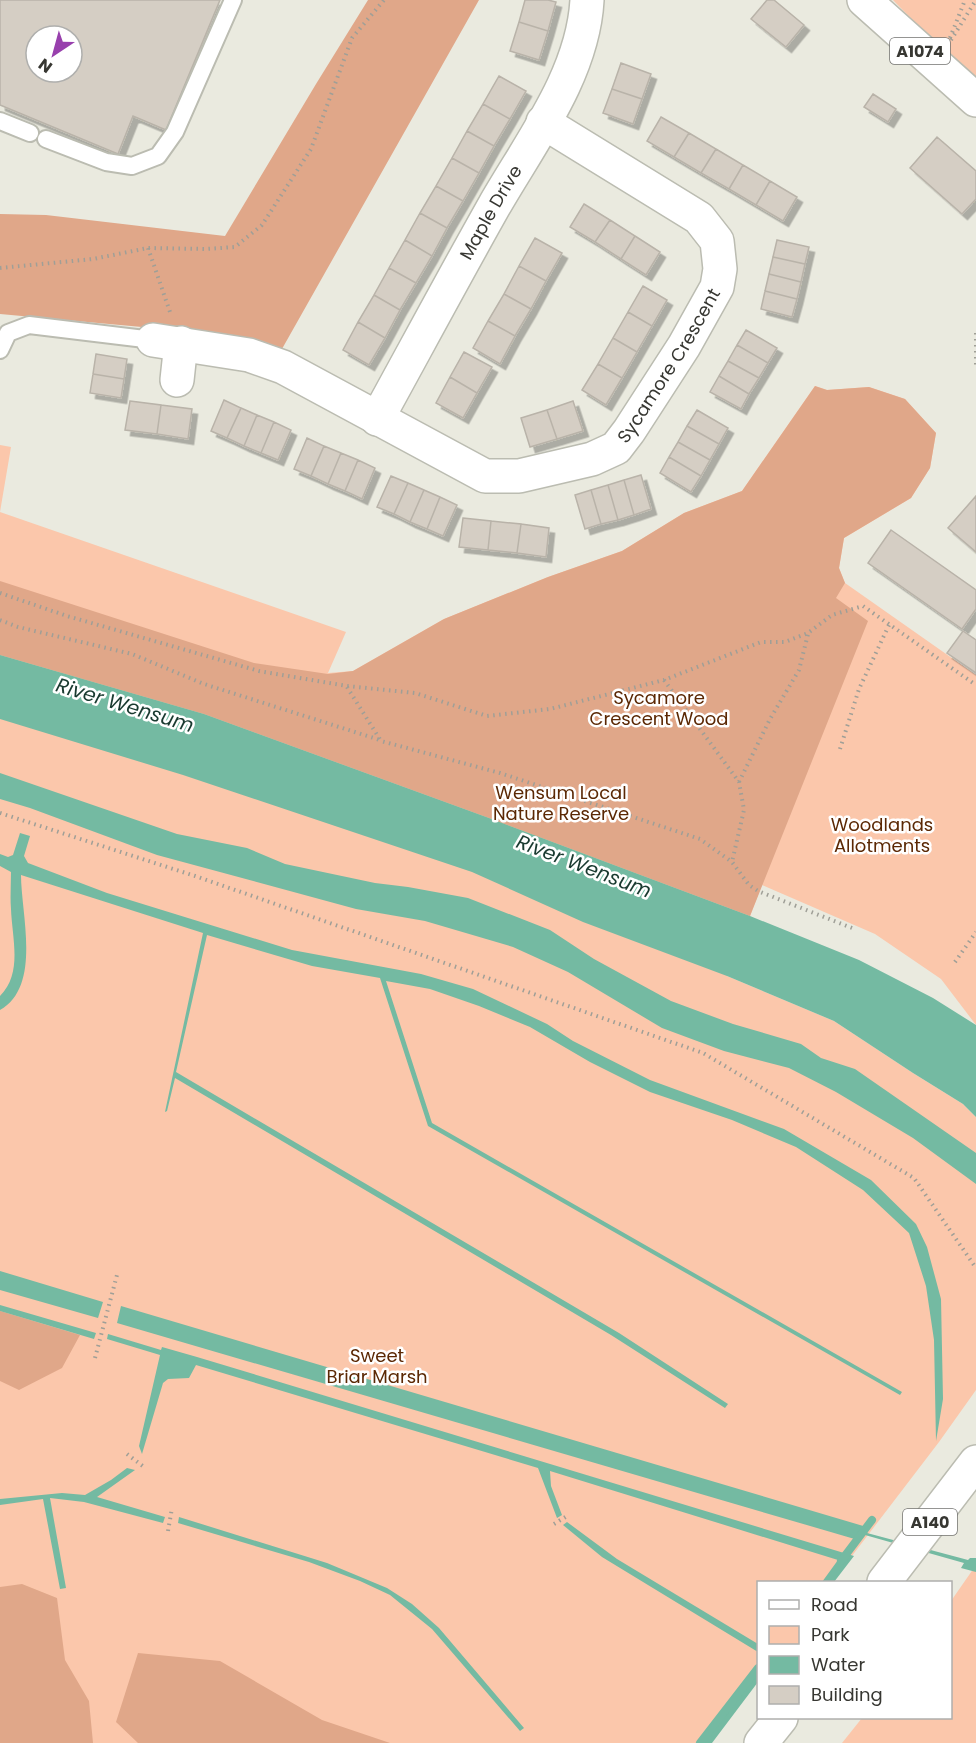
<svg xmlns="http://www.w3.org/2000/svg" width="976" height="1743" font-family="Poppins,sans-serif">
<defs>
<filter id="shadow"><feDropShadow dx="5.5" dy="5.5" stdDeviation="0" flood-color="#0004"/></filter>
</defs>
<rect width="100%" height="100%" fill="#eaeadf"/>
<path fill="#fbc7ab" d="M 893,0 L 976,0 L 976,85 Z
M 815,386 L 827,390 L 869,387 L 905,399 L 936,433 L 930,468 L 911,498 L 844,538 L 839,568 L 845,583 L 976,675 L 976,1025 L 941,979 L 875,934 L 762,885 L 727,976 L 834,1021 L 913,1073 L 963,1104 L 976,1117 L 976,1390 L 939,1442 L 832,1582 L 758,1582 L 758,1678 L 709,1743 L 0,1743 L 0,512 L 346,632 L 328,673 L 353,671 L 444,619 L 548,577 L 622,551 L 684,513 L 742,491 Z
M 0,445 L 11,447 L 0,512 Z
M 976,1565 L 976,1743 L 842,1743 L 862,1718 L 950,1718 L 951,1601 Z"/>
<path fill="#e0a789" d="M 368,0 L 479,0 L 278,356 L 142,327 L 0,314 L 0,214 L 46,215 L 225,236 L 316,84 Z
M 815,386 L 827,390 L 869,387 L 905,399 L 936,433 L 930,468 L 911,498 L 844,538 L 839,568 L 845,583 L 836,598 L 868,621 L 750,916 L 489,818 L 204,714 L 0,655 L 0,581 L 254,663 L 328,674 L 353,671 L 444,619 L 548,577 L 622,551 L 684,513 L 742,491 Z
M 0,1311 L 80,1335 L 62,1368 L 19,1390 L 0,1381 Z
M 22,1584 L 57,1598 L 65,1660 L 89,1701 L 93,1743 L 0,1743 L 0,1587 Z
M 138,1653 L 220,1661 L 322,1720 L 390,1743 L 138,1743 L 116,1722 Z"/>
<path fill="#74baa2" d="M 0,655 L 204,714 L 489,818 L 750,916 L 859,960 L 933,998 L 976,1025 L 976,1117 L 963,1104 L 913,1073 L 834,1021 L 727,976 L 583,922 L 472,872 L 183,775 L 0,719 Z
M 0,773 L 177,834 L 247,848 L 285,864 L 375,883 L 408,887 L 468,898 L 550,930 L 594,959 L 671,1001 L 733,1024 L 801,1044 L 821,1058 L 855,1069 L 976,1153 L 976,1184 L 913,1138 L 836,1092 L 789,1068 L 724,1051 L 662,1028 L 568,972 L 513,947 L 425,921 L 356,909 L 157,855 L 30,808 L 0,799 Z
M 20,833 L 30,836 L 24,856 L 28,863 L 107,893 L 292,950 L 421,974 L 473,989 L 547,1024 L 573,1041 L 650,1080 L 784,1129 L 871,1180 L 916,1224 L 927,1247 L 941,1299 L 943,1399 L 936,1441 L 934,1340 L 926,1286 L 909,1233 L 863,1190 L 796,1147 L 732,1120 L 650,1092 L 590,1062 L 530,1027 L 479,1006 L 430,989 L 386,981 L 432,1123 L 902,1392 L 900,1395 L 428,1126 L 380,978 L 312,966 L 207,935 L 176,1072 L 619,1333 L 728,1404 L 725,1408 L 611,1335 L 175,1078 L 167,1111 L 165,1112 L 203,933 L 21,875 C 21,914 42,986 0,1010 L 0,996 C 23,973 12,938 11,909 C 10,897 11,884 11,872 L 0,866 L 0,854 L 8,857 L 13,855 Z
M 0,1271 L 103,1302 L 98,1318 L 0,1290 Z
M 0,1305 L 96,1333 L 94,1339 L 0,1311 Z
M 121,1306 L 870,1528 L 867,1533 L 968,1560 L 970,1558 L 976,1558 L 976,1572 L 961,1568 L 964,1563 L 865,1535 L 858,1540 L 117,1323 Z
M 108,1334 L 161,1350 L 162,1347 L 197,1357 L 854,1556 L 834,1582 L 822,1582 L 838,1560 L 550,1471 L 551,1486 L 562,1515 L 557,1518 L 538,1468 L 196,1365 L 189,1378 L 168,1379 L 163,1383 L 142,1454 L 139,1446 L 160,1355 L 107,1339 Z
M 127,1468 L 135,1470 L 97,1497 L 165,1517 L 163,1523 L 84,1502 L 50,1498 L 66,1588 L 60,1589 L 43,1499 L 0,1505 L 0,1499 L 62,1493 L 85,1495 L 111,1480 Z
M 179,1517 L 327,1563 L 387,1588 L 412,1604 L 439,1628 L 524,1728 L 520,1731 L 432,1629 L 390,1595 L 360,1581 L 309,1562 L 178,1523 Z
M 567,1522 L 617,1559 L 758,1644 L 758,1652 L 602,1557 L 563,1525 Z
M 758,1669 L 758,1682 L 712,1743 L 702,1743 Z"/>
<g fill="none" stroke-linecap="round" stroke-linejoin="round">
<path stroke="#74baa2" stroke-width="8" d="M 841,1561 L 872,1520
M 700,1743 L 758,1668"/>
</g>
<path fill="#d5cec4" stroke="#b9b3a9" stroke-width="1.5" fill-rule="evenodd" filter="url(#shadow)" d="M 0,0 L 220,0 L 166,130 L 133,116 L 118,154 L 0,105 ZM 36,36 L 72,36 L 72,72 L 36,72 Z
M 525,0 L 548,0 L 556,2 L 548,31 L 519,22 Z
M 767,0 L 774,0 L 804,25 L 786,47 L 751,19 Z
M 519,22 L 548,31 L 539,60 L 510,51 Z
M 621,63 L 651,74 L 642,99 L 612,89 Z
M 499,76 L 526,91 L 510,119 L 483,104 Z
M 612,89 L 642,99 L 633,124 L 603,113 Z
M 873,94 L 896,109 L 888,122 L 864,107 Z
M 483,104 L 510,119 L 494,146 L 467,131 Z
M 661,117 L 689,133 L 674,157 L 647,141 Z
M 467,131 L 494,146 L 479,173 L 452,158 Z
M 689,133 L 716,149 L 701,173 L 674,157 Z
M 937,137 L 976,171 L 976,199 L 962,214 L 910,168 Z
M 716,149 L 743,165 L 729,189 L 701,173 Z
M 452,158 L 479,173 L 463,201 L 436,186 Z
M 743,165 L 770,181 L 756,205 L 729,189 Z
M 770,181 L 797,197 L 783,221 L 756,205 Z
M 436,186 L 463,201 L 447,228 L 420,213 Z
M 584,204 L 610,220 L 595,242 L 570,227 Z
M 420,213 L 447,228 L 432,256 L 405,240 Z
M 610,220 L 635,236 L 621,259 L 595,242 Z
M 635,236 L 660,252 L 646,275 L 621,259 Z
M 535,238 L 562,253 L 546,281 L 519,266 Z
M 405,240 L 432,256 L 416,283 L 389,268 Z
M 777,240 L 809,247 L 805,264 L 773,257 Z
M 773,257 L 805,264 L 801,282 L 769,274 Z
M 519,266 L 546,281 L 531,309 L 504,294 Z
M 389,268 L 416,283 L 400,310 L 374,295 Z
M 769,274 L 801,282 L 797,299 L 765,291 Z
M 643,286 L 667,300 L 652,326 L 628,312 Z
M 765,291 L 797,299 L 792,317 L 761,309 Z
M 504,294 L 531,309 L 515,336 L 488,321 Z
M 374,295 L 400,310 L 385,338 L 358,322 Z
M 628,312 L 652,326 L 637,352 L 613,338 Z
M 488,321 L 515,336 L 500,364 L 473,348 Z
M 358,322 L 385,338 L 369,365 L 343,350 Z
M 746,330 L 777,348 L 768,363 L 737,345 Z
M 613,338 L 637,352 L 622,378 L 598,364 Z
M 737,345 L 768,363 L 759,378 L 728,361 Z
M 464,352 L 492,367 L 477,393 L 450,377 Z
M 96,354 L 127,359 L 124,379 L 93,374 Z
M 728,361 L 759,378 L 749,394 L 719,376 Z
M 598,364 L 622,378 L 606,405 L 582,390 Z
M 93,374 L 124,379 L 121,398 L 90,393 Z
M 719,376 L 749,394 L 741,409 L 710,392 Z
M 450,377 L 477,393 L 463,418 L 436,403 Z
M 224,400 L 241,408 L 227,438 L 211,431 Z
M 130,401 L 161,405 L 157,434 L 125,430 Z
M 573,401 L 583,431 L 557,439 L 547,410 Z
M 161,405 L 192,409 L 188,439 L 157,434 Z
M 241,408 L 257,415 L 244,446 L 227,438 Z
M 547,410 L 557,439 L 530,447 L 521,418 Z
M 697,410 L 728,428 L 719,444 L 687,426 Z
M 257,415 L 274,422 L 261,453 L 244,446 Z
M 274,422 L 291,430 L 278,460 L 261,453 Z
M 687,426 L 719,444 L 710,460 L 678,442 Z
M 307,438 L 324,446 L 311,476 L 294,469 Z
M 678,442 L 710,460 L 701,476 L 669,457 Z
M 324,446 L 341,453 L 328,484 L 311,476 Z
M 341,453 L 358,460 L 345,491 L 328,484 Z
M 669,457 L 701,476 L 691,492 L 660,473 Z
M 358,460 L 375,468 L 362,499 L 345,491 Z
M 641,475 L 651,509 L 634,515 L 624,480 Z
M 391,476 L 408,483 L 394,514 L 377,507 Z
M 624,480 L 634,515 L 618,520 L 608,485 Z
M 408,483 L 424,490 L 410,522 L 394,514 Z
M 608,485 L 618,520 L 601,524 L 591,490 Z
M 424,490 L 440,497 L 427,529 L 410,522 Z
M 591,490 L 601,524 L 585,529 L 575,495 Z
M 976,496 L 976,552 L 948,528 Z
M 440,497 L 457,505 L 443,536 L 427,529 Z
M 463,518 L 491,521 L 488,550 L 459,547 Z
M 491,521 L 521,524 L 517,553 L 488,550 Z
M 521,524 L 549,528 L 546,557 L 517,553 Z
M 891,530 L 976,590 L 976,609 L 962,629 L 868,563 Z
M 963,631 L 976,640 L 976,673 L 947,653 Z"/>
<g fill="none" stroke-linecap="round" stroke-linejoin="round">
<defs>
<path id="service" d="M 0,121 L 30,133
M 46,139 L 106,162 L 132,166 L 158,156 L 175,132 L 233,0
M 0,350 L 8,333 L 29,325 L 153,340"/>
<g id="minor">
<path id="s1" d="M 153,340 L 249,355 L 283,367 L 485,476 L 519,476 L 592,459 L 616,448 L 629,431 L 684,346 L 717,287 L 720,269 L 717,241 L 699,218 L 543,122"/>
<path d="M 177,380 L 181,343"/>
<path id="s2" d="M 377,419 C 416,348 454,277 494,206 C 530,143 583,75 587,0"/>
</g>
<path id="primary" d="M 864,0 L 976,100"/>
<path id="trunk" d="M 884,1582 L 976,1462
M 761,1743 L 781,1718"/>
</defs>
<use href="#service" stroke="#bbbcb1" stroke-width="20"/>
<use href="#minor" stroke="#bbbcb1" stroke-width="36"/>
<use href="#primary" stroke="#bbbcb1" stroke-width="36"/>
<use href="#trunk" stroke="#bbbcb1" stroke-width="36"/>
<path stroke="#9f9f97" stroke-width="4" stroke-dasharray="1.5 4.5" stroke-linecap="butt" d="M 950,38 L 965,0
M 951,40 L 976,0
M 148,248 L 170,312
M 0,268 L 93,259 L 148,248 L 206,249 L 235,247 L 262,225 L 311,149 L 352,38 L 384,0
M 976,333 L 976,365
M 0,593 L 67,616 L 259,671 L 347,686 L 415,693 L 487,716 L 550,709 L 664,680 L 761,642 L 785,642 L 808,633 L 832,615 L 863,606 L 976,685
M 0,620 L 18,627 L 132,654 L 204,684 L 380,740
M 664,680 L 739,782 L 744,810 L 732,862
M 347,687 L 381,741 L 500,773 L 700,839 L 732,862 L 749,885 L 758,891 L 852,928
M 840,749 L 859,689 L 889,625
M 739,782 L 770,719 L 799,670 L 808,634
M 0,813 L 195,876 L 703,1053 L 914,1178 L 976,1268
M 955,962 L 976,932
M 95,1358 L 117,1275
M 127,1454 L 144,1467
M 554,1524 L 567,1516
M 168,1531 L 172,1508"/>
<use href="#service" stroke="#fff" stroke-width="16"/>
<use href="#minor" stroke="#fff" stroke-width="33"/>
<use href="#primary" stroke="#fff" stroke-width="33"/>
<use href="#trunk" stroke="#fff" stroke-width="33"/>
</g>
<g text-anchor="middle" stroke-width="5" stroke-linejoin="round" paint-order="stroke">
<g fill="#fff" stroke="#737370" stroke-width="1.5">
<rect x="890" y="38" width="60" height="26" rx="4.5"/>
<rect x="903" y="1509" width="54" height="26" rx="4.5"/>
</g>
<g font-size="16" font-weight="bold" fill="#373732">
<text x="920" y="57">A1074</text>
<text x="930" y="1528">A140</text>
</g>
<g font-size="18" fill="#373732" stroke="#fff">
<text dy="6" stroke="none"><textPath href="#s2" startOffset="236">Maple Drive</textPath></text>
<text dy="6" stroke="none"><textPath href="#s1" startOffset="596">Sycamore Crescent</textPath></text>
</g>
<g font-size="18" fill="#5b2804" stroke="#fff">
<text x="659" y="704">Sycamore<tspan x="659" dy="21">Crescent Wood</tspan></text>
<text x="561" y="799">Wensum Local<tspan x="561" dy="21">Nature Reserve</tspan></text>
<text x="882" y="831">Woodlands<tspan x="882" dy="21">Allotments</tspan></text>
<text x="377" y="1362">Sweet<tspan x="377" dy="21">Briar Marsh</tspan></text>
</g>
<g font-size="20" font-style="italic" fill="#193a30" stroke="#fff">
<text transform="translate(125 705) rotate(17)" y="7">River Wensum</text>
<text transform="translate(584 866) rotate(21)" y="7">River Wensum</text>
</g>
</g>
<rect x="757" y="1581" width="195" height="138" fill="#ffffff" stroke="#afafad" stroke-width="1.5"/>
<rect x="769" y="1600" width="30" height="9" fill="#ffffff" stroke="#afafad" stroke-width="1.5"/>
<text x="811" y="1611" font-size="18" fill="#373732">Road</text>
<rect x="769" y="1626" width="30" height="18" fill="#fbc7ab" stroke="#afafad" stroke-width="1.5"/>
<text x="811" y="1641" font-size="18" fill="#373732">Park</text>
<rect x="769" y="1656" width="30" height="18" fill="#74baa2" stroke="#afafad" stroke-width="1.5"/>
<text x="811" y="1671" font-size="18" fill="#373732">Water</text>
<rect x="769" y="1686" width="30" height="18" fill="#d5cec4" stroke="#afafad" stroke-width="1.5"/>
<text x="811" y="1701" font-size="18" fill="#373732">Building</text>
<g transform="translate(54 54) rotate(216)"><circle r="28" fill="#ffffff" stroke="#afafad" stroke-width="1.5"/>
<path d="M0-4.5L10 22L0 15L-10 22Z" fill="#9840ad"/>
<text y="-9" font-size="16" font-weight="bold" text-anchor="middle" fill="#373732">N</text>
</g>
</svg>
